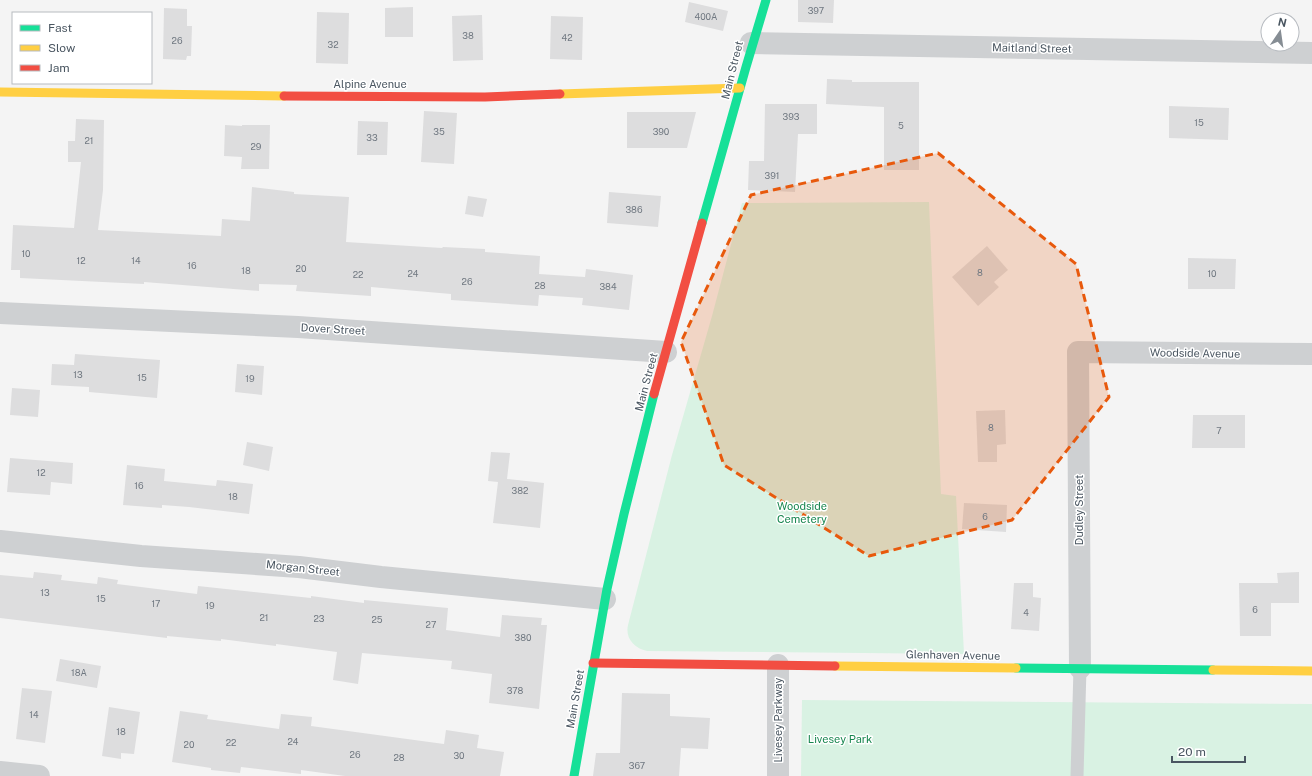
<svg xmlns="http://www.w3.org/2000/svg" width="1312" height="776" font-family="'Public Sans',sans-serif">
<rect width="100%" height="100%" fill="#f4f4f4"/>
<path fill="#d9f2e3" d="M 929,202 L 941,494 L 956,496 L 964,654 L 647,651 C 634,648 625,638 628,625 L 672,455 L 712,316 L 742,203 Z
M 802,700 L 1312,704 L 1312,776 L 801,776 Z"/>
<path fill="#ddddde" d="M 798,0 L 834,0 L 833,23 L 798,22 Z
M 689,2 L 728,11 L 723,31 L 685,22 Z
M 413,7 L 413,37 L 385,37 L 385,8 Z
M 164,8 L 187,9 L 187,26 L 192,26 L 191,56 L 187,56 L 186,60 L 163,59 Z
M 317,12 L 349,13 L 348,64 L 316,63 Z
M 482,15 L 483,60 L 453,61 L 452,16 Z
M 551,16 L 583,17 L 582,60 L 550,59 Z
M 827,79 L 852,80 L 852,82 L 919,82 L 919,170 L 884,170 L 884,107 L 826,104 Z
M 765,104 L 817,104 L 817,134 L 798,134 L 795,192 L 748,190 L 749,161 L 764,161 Z
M 1169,106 L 1229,108 L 1228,140 L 1169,138 Z
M 424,111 L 457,113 L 454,164 L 421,162 Z
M 627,112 L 696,112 L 687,148 L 627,148 Z
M 76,119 L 104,120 L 103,190 L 98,230 L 221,236 L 222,219 L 250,221 L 252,187 L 294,192 L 294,194 L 349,197 L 346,242 L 442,248 L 443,247 L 485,249 L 485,252 L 540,256 L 539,274 L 585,277 L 586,269 L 633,275 L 629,310 L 582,305 L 583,298 L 539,295 L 538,306 L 451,300 L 451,294 L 371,287 L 371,296 L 296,291 L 297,285 L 259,284 L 259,291 L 144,282 L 144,284 L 20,278 L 20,270 L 11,270 L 13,225 L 74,228 L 81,162 L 68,162 L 68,141 L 75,141 Z
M 358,121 L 388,122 L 387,155 L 357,155 Z
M 225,125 L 242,126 L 242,125 L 270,125 L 269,169 L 241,169 L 242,157 L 224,156 Z
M 609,192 L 661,196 L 658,227 L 607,223 Z
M 468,196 L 487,199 L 483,217 L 465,214 Z
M 987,246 L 1008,270 L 994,282 L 999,287 L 978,306 L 952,277 Z
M 1188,258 L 1236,259 L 1235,289 L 1188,289 Z
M 75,354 L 160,360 L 157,398 L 89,392 L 89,387 L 51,385 L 52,364 L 74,365 Z
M 237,364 L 264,366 L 262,395 L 235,392 Z
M 12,388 L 40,390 L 38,417 L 10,415 Z
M 1005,410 L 1006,444 L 997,445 L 997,462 L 978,462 L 976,411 Z
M 1193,415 L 1245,415 L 1245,448 L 1192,448 Z
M 247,442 L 273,447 L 269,471 L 243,465 Z
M 491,452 L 510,453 L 507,479 L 544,483 L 540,528 L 493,523 L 498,482 L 488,481 Z
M 10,458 L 73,463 L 72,484 L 51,482 L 50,495 L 7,492 Z
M 127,465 L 165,469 L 164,481 L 216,486 L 217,480 L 253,484 L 249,514 L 189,507 L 162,505 L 162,508 L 123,505 Z
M 964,503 L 1007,505 L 1006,532 L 962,529 Z
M 34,572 L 62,575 L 61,580 L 97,584 L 98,577 L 118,580 L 117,584 L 197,594 L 198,586 L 311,598 L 311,596 L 364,603 L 364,600 L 448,608 L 446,630 L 500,637 L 502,615 L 542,618 L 541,625 L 547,625 L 539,709 L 489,703 L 492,674 L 451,669 L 452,661 L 362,653 L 358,684 L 333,680 L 337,652 L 276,644 L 276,646 L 221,639 L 221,641 L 167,636 L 167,638 L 0,618 L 0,575 L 33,578 Z
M 1299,572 L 1299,603 L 1271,603 L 1271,636 L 1240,636 L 1239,583 L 1278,583 L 1277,573 Z
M 1014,583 L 1033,583 L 1033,597 L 1041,598 L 1039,631 L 1011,629 Z
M 60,659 L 101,666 L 97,688 L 56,681 Z
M 22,688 L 52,691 L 45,743 L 16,739 Z
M 622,693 L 670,694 L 670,716 L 710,718 L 708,749 L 681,748 L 679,776 L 593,776 L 596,753 L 620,753 Z
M 109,707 L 140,712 L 134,754 L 121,753 L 121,759 L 102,756 Z
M 180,711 L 208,715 L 207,719 L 279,729 L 281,714 L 312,717 L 311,726 L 444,744 L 446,730 L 479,735 L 477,748 L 504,752 L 500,776 L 345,776 L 301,770 L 301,774 L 241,767 L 240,773 L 211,770 L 211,768 L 172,762 Z"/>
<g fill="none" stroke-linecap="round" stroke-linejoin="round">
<path stroke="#ced0d2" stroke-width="13" d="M 1077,776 L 1080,668"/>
<path stroke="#ced0d2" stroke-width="22" d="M 751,43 L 1312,53
M 0,313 L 298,327 L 666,352
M 0,541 L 141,556 L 299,567 L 381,577 L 605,599
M 1080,668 L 1078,352 L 1312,354
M 0,772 L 39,776
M 778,776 L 778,665"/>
<path stroke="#16e098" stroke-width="9" d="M 702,223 L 746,67 L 766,0
M 1016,668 L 1213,670
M 574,776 L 607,589 L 624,514 L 654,394"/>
<path stroke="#ffcf43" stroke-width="9" d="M 0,92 L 284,96
M 560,94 L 740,88
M 835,666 L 1016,668
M 1213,670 L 1312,671"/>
<path stroke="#f24e42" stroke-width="9" d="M 284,96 L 485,97 L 560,94
M 654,394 L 702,223
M 593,663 L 835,666"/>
</g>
<path fill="#e8590c" fill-opacity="0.2" stroke="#e8590c" stroke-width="3" stroke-dasharray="8 5" stroke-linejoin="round" d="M 938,153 L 1076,264 L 1109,397 L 1012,520 L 869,556 L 724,465 L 681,342 L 751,195 Z"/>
<g text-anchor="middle" stroke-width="3" stroke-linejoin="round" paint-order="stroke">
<g font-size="9" fill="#707881">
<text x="816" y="14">397</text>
<text x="706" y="20">400A</text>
<text x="468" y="39">38</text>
<text x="567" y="41">42</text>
<text x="177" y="44">26</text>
<text x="333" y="48">32</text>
<text x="791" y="120">393</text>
<text x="1199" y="126">15</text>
<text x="901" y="129">5</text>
<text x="439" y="135">35</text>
<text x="661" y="135">390</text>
<text x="372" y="141">33</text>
<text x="89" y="144">21</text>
<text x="256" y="150">29</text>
<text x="772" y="179">391</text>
<text x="634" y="213">386</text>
<text x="26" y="257">10</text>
<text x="81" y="264">12</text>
<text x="136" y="264">14</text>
<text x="192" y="269">16</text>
<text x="301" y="272">20</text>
<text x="246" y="274">18</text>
<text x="980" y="276">8</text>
<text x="413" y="277">24</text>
<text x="1212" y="277">10</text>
<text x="358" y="278">22</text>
<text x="467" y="285">26</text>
<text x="540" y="289">28</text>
<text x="608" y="290">384</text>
<text x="78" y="378">13</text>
<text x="142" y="381">15</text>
<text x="250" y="382">19</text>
<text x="991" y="431">8</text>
<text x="1219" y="434">7</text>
<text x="41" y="476">12</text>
<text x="139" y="489">16</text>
<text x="520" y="494">382</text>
<text x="233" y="500">18</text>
<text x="985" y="520">6</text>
<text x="45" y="596">13</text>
<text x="101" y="602">15</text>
<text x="156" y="607">17</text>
<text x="210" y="609">19</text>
<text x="1255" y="613">6</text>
<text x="1026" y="616">4</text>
<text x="264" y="621">21</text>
<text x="319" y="622">23</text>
<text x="377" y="623">25</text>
<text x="431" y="628">27</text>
<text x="523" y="641">380</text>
<text x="79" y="676">18A</text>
<text x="515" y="694">378</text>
<text x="34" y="718">14</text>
<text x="121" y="735">18</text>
<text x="293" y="745">24</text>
<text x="231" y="746">22</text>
<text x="189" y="748">20</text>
<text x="355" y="758">26</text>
<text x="459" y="759">30</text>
<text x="399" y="761">28</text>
<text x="637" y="769">367</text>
</g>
<g font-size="11" fill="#4a5661" stroke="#fff">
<text transform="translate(1032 48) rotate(1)" y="4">Maitland Street</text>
<text transform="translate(732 70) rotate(-76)" y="4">Main Street</text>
<text x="370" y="88">Alpine Avenue</text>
<text transform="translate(333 329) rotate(3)" y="4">Dover Street</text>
<text transform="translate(1195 353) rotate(1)" y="4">Woodside Avenue</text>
<text transform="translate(646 382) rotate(-75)" y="4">Main Street</text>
<text transform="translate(1079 510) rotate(-90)" y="4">Dudley Street</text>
<text transform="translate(303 568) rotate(6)" y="4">Morgan Street</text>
<text transform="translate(953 655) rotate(1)" y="4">Glenhaven Avenue</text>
<text transform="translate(575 699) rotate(-80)" y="4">Main Street</text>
<text transform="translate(778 720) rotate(-90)" y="4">Livesey Parkway</text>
</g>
<g font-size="11" fill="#17864f" stroke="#fff">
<text x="802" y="510">Woodside<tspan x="802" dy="13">Cemetery</tspan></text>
<text x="840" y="743">Livesey Park</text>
</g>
</g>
<rect x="12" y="12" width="140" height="72" fill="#ffffff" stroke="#b7bbc0"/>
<rect x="20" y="25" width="20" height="6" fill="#16e098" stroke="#b7bbc0"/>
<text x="48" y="32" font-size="12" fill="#4a5661">Fast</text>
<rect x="20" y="45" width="20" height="6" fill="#ffcf43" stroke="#b7bbc0"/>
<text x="48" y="52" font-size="12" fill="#4a5661">Slow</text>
<rect x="20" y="65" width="20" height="6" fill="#f24e42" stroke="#b7bbc0"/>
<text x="48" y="72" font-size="12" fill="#4a5661">Jam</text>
<g transform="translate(1280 32) rotate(13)"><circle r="19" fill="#ffffff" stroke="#b7bbc0"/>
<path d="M0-3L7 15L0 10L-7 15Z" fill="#868d94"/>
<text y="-6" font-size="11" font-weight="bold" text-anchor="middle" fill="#4a5661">N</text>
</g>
<path d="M1172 756v6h73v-6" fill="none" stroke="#4a5661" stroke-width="2"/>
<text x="1178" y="756" font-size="12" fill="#4a5661" stroke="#ffffff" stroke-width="3" paint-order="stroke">20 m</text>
</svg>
